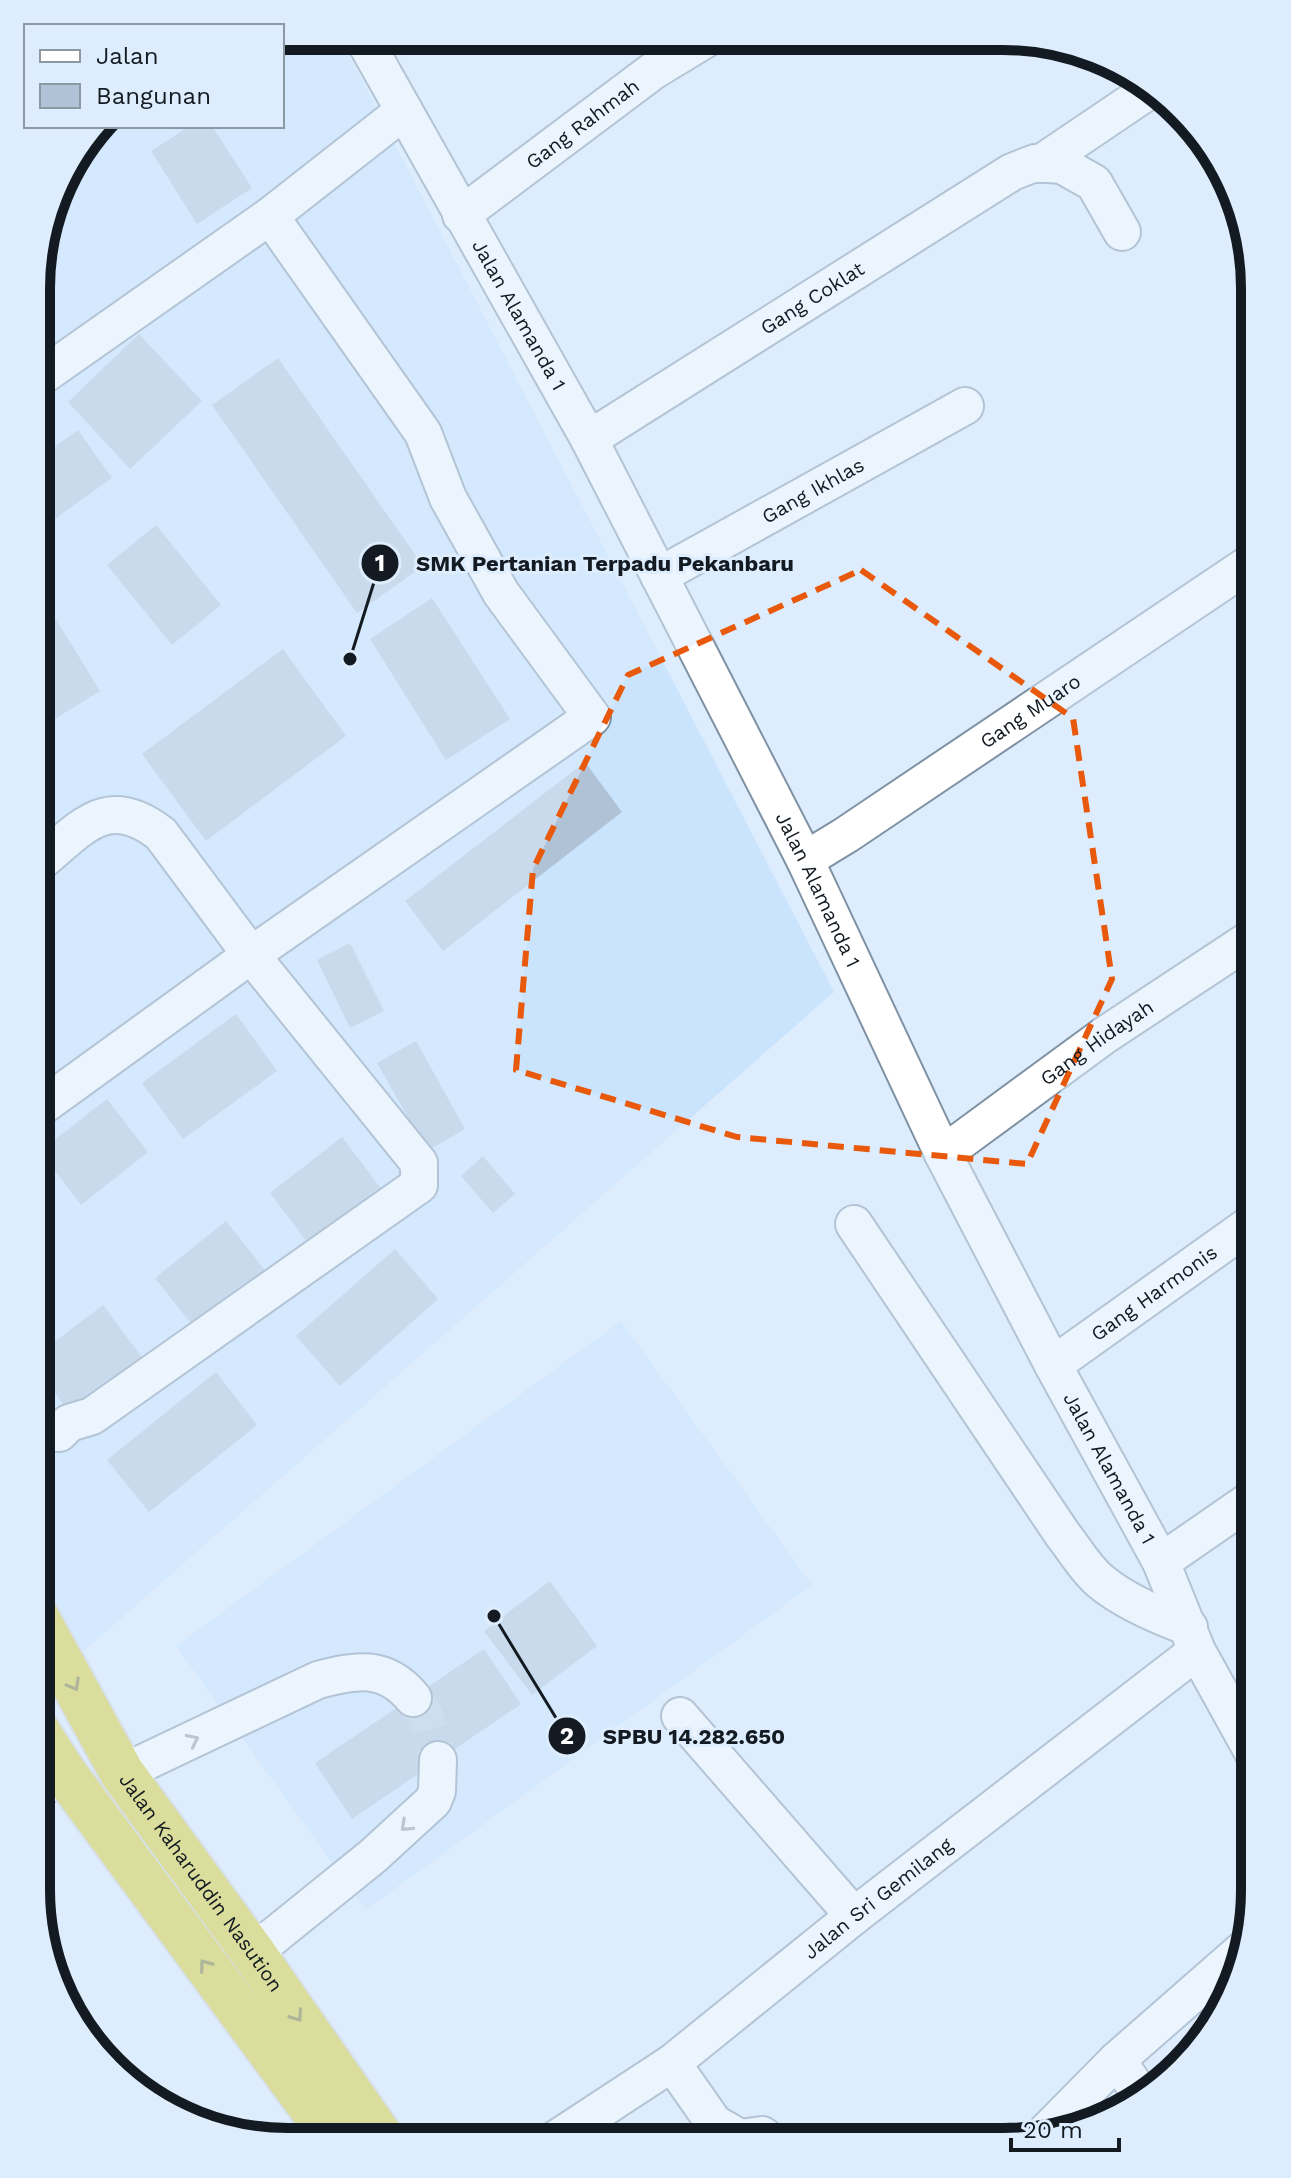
<svg xmlns="http://www.w3.org/2000/svg" width="1291" height="2178" font-family="'Work Sans',sans-serif">
<rect width="100%" height="100%" fill="#ddedfd"/>
<path fill="#cbe4fe" d="M 288,36 L 339,36 L 834,992 L 84,1651 L 36,1587 L 38,256 L 62,176 L 101,126 L 282,126 L 282,37 Z
M 621,1321 L 812,1585 L 366,1910 L 176,1646 Z"/>
<path fill="#b0c3d6" d="M 190,126 L 212,126 L 252,188 L 197,224 L 151,151 Z
M 139,334 L 202,401 L 130,469 L 68,402 Z
M 278,358 L 423,566 L 357,613 L 212,405 Z
M 78,430 L 112,478 L 38,531 L 38,459 Z
M 156,525 L 221,605 L 172,645 L 107,565 Z
M 43,598 L 100,691 L 37,730 L 38,602 Z
M 432,598 L 510,719 L 446,760 L 370,639 Z
M 283,649 L 346,736 L 206,841 L 142,754 Z
M 585,762 L 622,812 L 443,951 L 405,901 Z
M 37,764 L 55,786 L 37,799 Z
M 350,943 L 384,1011 L 350,1028 L 317,960 Z
M 236,1014 L 277,1071 L 183,1139 L 142,1083 Z
M 416,1041 L 465,1129 L 427,1151 L 377,1063 Z
M 107,1099 L 148,1152 L 81,1205 L 40,1151 Z
M 342,1137 L 383,1191 L 311,1247 L 270,1193 Z
M 483,1156 L 515,1194 L 493,1213 L 461,1176 Z
M 226,1221 L 268,1274 L 197,1331 L 155,1278 Z
M 395,1249 L 438,1299 L 340,1386 L 296,1336 Z
M 103,1305 L 144,1360 L 71,1415 L 37,1368 L 37,1355 Z
M 216,1372 L 257,1425 L 149,1512 L 107,1460 Z
M 550,1581 L 597,1646 L 532,1695 L 484,1631 Z
M 484,1649 L 521,1704 L 352,1819 L 315,1763 Z"/>
<g fill="none" stroke-linecap="round" stroke-linejoin="round">
<path stroke="#bfcddc" stroke-width="36" stroke-dasharray="36 18" stroke-linecap="butt" d="M 413,1698 L 426,1717 L 438,1760"/>
<defs>
<g id="minor">
<path id="s1" d="M 362,36 L 589,439 L 805,860 L 943,1154 L 1053,1365 L 1161,1562 L 1197,1651 L 1254,1754"/>
<path d="M 1040,164 L 1154,87"/>
<path id="s2" d="M 461,215 L 653,71 L 709,37"/>
<path d="M 38,379 L 270,216 L 404,111"/>
<path id="s3" d="M 589,439 L 1012,172 L 1035,163 L 1062,165 L 1094,183 L 1122,232"/>
<path id="s4" d="M 659,576 L 965,406"/>
<path id="s5" d="M 805,860 L 846,835 L 1255,560"/>
<path d="M 37,865 C 81,829 106,791 161,834 L 251,955 L 419,1163 L 419,1185 L 92,1416 L 69,1423 L 59,1433"/>
<path d="M 37,1110 L 251,955 L 592,717 L 501,593 L 448,498 L 423,433 L 270,216"/>
<path id="s6" d="M 943,1154 L 1105,1035 L 1255,936"/>
<path d="M 854,1224 L 1063,1535 C 1075,1550 1085,1568 1099,1580 C 1123,1601 1159,1616 1189,1627"/>
<path id="s7" d="M 1053,1365 L 1255,1221"/>
<path d="M 1161,1562 L 1255,1497"/>
<path d="M 680,1716 L 854,1916"/>
<path d="M 122,1773 L 318,1680 C 356,1670 385,1664 413,1698"/>
<path d="M 36,1793 L 63,1771"/>
<path d="M 253,1953 L 373,1856 L 433,1801 L 437,1791 L 438,1760"/>
<path d="M 1117,2060 L 1139,2092"/>
<path d="M 672,2063 L 714,2123 L 740,2138 L 762,2135 L 770,2141"/>
<path d="M 1044,2134 L 1117,2060 L 1246,1947"/>
<path id="s8" d="M 553,2141 L 672,2063 L 854,1916 L 1197,1651"/>
</g>
<g id="highway">
<path id="s9" d="M 36,1616 L 122,1773 L 253,1953 L 383,2140"/>
<path d="M 36,1729 L 63,1771 L 335,2140"/>
</g>
</defs>
<use href="#minor" stroke="#7f92a4" stroke-width="40"/>
<use href="#highway" stroke="#d0d1d3" stroke-width="48"/>
<use href="#minor" stroke="#fff" stroke-width="36"/>
<use href="#highway" stroke="#d7ca25" stroke-width="44"/>
</g>
<defs><path id="oneway-chevron" d="M-2-3.5L2.5 0L-2 3.5" fill="none" stroke-width="1.6" stroke-linecap="round" stroke-linejoin="round" transform="scale(2)"/></defs>
<g stroke="#757223">
<use href="#oneway-chevron" transform="translate(74 1685) rotate(61)"/>
<use href="#oneway-chevron" transform="translate(205 1965) rotate(-126)"/>
<use href="#oneway-chevron" transform="translate(297 2016) rotate(55)"/>
</g>
<g stroke="#95989b">
<use href="#oneway-chevron" transform="translate(193 1740) rotate(-26)"/>
<use href="#oneway-chevron" transform="translate(406 1826) rotate(137)"/>
</g>
<path d="M0 0H1291V2178H0ZM 861,570 L 1073,718 L 1112,979 L 1027,1164 L 737,1137 L 516,1070 L 533,869 L 628,675 Z" fill="#ddedfd" fill-opacity=".55" fill-rule="evenodd"/>
<path fill="none" stroke="#e8590c" stroke-width="6" stroke-dasharray="16 10" stroke-linejoin="round" d="M 861,570 L 1073,718 L 1112,979 L 1027,1164 L 737,1137 L 516,1070 L 533,869 L 628,675 Z"/>
<g text-anchor="middle" stroke-width="6" stroke-linejoin="round" paint-order="stroke">
<g font-size="20" fill="#131a21" stroke="#ddedfd">
<text dy="7" stroke="none"><textPath href="#s2" startOffset="152">Gang Rahmah</textPath></text>
<text dy="7" stroke="none"><textPath href="#s3" startOffset="264">Gang Coklat</textPath></text>
<text dy="7" stroke="none"><textPath href="#s1" startOffset="320">Jalan Alamanda 1</textPath></text>
<text dy="7" stroke="none"><textPath href="#s4" startOffset="176">Gang Ikhlas</textPath></text>
<text dy="7" stroke="none"><textPath href="#s5" startOffset="270">Gang Muaro</textPath></text>
<text dy="7" stroke="none"><textPath href="#s1" startOffset="968">Jalan Alamanda 1</textPath></text>
<text dy="7" stroke="none"><textPath href="#s6" startOffset="190">Gang Hidayah</textPath></text>
<text dy="7" stroke="none"><textPath href="#s7" startOffset="124">Gang Harmonis</textPath></text>
<text dy="7" stroke="none"><textPath href="#s1" startOffset="1616">Jalan Alamanda 1</textPath></text>
<text dy="7" stroke="none"><textPath href="#s9" startOffset="314">Jalan Kaharuddin Nasution</textPath></text>
<text dy="7" stroke="none"><textPath href="#s8" startOffset="406">Jalan Sri Gemilang</textPath></text>
</g>
</g>
<path d="M0 0H1291V2178H0ZM288 50H1003A238 238 0 0 1 1241 288V1890A238 238 0 0 1 1003 2128H288A238 238 0 0 1 50 1890V288A238 238 0 0 1 288 50Z" fill="#ddedfd" fill-rule="evenodd"/>
<path fill="none" stroke="#131a21" stroke-width="10" d="M288 50H1003A238 238 0 0 1 1241 288V1890A238 238 0 0 1 1003 2128H288A238 238 0 0 1 50 1890V288A238 238 0 0 1 288 50Z"/>
<path fill="none" stroke="#131a21" stroke-width="3" d="M350 659L380 563M494 1616L567 1736"/>
<g fill="#131a21" stroke="#ddedfd" stroke-width="3">
<circle cx="350" cy="659" r="8"/>
<circle cx="494" cy="1616" r="8"/>
<circle cx="380" cy="563" r="20"/>
<circle cx="567" cy="1736" r="20"/>
</g>
<g font-size="24" text-anchor="middle" font-weight="bold" fill="#fff">
<text x="380" y="571">1</text>
<text x="567" y="1744">2</text>
</g>
<g font-size="22" text-anchor="middle" font-weight="bold" fill="#131a21" stroke="#ddedfd" stroke-width="6" stroke-linejoin="round" paint-order="stroke">
<text x="605" y="571">SMK Pertanian Terpadu Pekanbaru</text>
<text x="694" y="1744">SPBU 14.282.650</text>
</g>
<rect x="24" y="24" width="260" height="104" fill="#ddedfd" stroke="#8c99a5" stroke-width="2"/>
<rect x="40" y="50" width="40" height="12" fill="#ffffff" stroke="#8c99a5" stroke-width="2"/>
<text x="96" y="64" font-size="24" fill="#131a21">Jalan</text>
<rect x="40" y="84" width="40" height="24" fill="#b0c3d6" stroke="#8c99a5" stroke-width="2"/>
<text x="96" y="104" font-size="24" fill="#131a21">Bangunan</text>
<path d="M1011 2138v12h108v-12" fill="none" stroke="#131a21" stroke-width="4"/>
<text x="1023" y="2138" font-size="24" fill="#131a21" stroke="#ddedfd" stroke-width="6" paint-order="stroke">20 m</text>
</svg>
